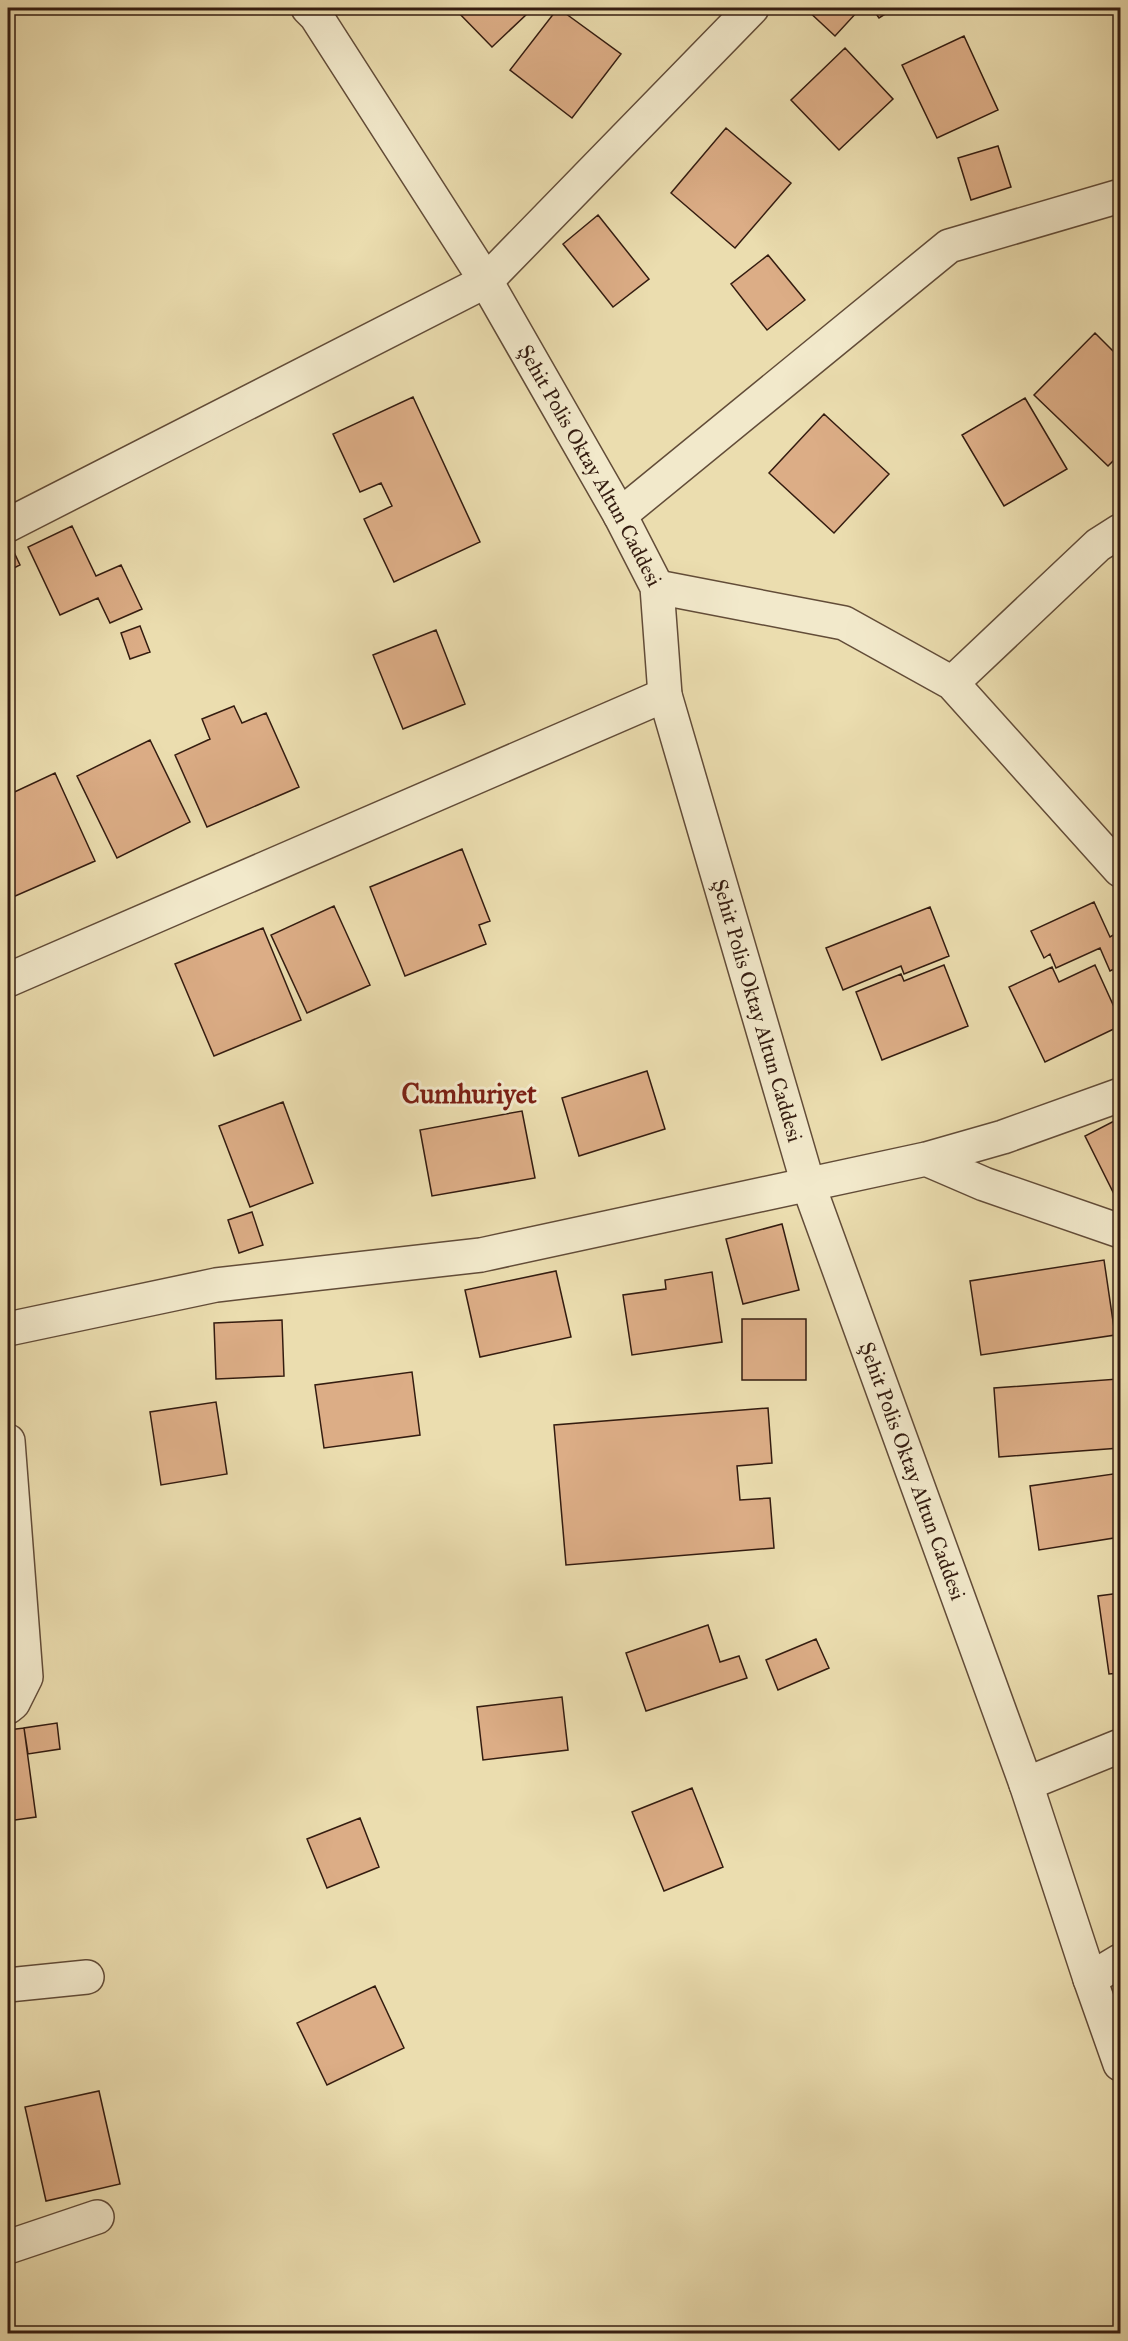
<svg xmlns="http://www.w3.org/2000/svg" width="1128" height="2341" font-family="'IM FELL Great Primer',serif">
<rect width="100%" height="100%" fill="#ebddaf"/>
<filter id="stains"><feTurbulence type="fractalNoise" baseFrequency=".00333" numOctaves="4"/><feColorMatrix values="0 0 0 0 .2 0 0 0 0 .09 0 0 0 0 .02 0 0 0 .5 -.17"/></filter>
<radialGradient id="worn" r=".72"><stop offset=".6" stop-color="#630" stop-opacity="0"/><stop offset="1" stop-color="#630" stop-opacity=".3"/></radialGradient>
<path fill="#dcad86" stroke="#341c10" stroke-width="1.5" d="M 454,8 L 523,8 L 528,13 L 492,47 Z
M 558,8 L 621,54 L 572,118 L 510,70 Z
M 805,8 L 856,8 L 859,10 L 835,36 Z
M 872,8 L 895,8 L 879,18 Z
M 964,36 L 998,110 L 937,138 L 902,65 Z
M 845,48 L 893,99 L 839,150 L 791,100 Z
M 726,128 L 791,183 L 735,248 L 671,193 Z
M 998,146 L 1011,187 L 971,200 L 958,158 Z
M 598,215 L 649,279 L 613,307 L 563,244 Z
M 768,255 L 805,300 L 767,330 L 731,284 Z
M 1095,333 L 1120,358 L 1120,454 L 1108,466 L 1034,395 Z
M 413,397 L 480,542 L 394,582 L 364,519 L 392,506 L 381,483 L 360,492 L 333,434 Z
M 1025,398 L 1067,469 L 1004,506 L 962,435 Z
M 824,414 L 889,474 L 834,533 L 769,473 Z
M 72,526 L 96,576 L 121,565 L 142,609 L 110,623 L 98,598 L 60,615 L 28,547 Z
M 12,548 L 20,565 L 8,571 L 8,550 Z
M 140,626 L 150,652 L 130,659 L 121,633 Z
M 436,630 L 465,704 L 403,729 L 373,655 Z
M 234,706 L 242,723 L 266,713 L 299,787 L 207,827 L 175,755 L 210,739 L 202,719 Z
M 150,740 L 190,822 L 117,858 L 77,776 Z
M 55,773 L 95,861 L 13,897 L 8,884 L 8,795 Z
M 462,849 L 490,921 L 479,925 L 486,944 L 405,976 L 370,887 Z
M 1094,902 L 1110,937 L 1120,931 L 1120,966 L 1110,971 L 1100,948 L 1056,968 L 1050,954 L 1044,958 L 1031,931 Z
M 334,906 L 370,985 L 307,1013 L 271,935 Z
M 930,907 L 949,956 L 904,974 L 901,966 L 843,990 L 826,948 Z
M 263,928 L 301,1020 L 214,1056 L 175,964 Z
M 944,965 L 968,1026 L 882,1060 L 856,992 L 901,974 L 904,981 Z
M 1095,965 L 1120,1020 L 1120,1026 L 1045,1062 L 1009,987 L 1052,967 L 1059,982 Z
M 647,1071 L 665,1129 L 579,1156 L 562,1098 Z
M 283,1102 L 313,1183 L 250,1207 L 219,1126 Z
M 522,1111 L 535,1178 L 432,1196 L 420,1130 Z
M 1120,1118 L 1120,1191 L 1114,1194 L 1085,1136 Z
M 252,1212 L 263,1245 L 239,1253 L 228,1220 Z
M 782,1224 L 799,1290 L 743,1304 L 726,1239 Z
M 1104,1260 L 1115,1335 L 981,1355 L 970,1281 Z
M 556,1271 L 571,1337 L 480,1357 L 465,1290 Z
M 712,1272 L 722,1342 L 632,1355 L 623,1295 L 666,1289 L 665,1280 Z
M 742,1319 L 806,1319 L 806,1380 L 742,1380 Z
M 282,1320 L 284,1376 L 216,1379 L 214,1323 Z
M 412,1372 L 420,1435 L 324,1448 L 315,1385 Z
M 1118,1379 L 1120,1448 L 999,1457 L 994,1388 Z
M 216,1402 L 227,1474 L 161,1485 L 150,1412 Z
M 768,1408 L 772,1463 L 737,1466 L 740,1500 L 770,1498 L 774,1548 L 566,1565 L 554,1425 Z
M 1120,1473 L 1120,1537 L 1039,1550 L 1030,1486 Z
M 1120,1593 L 1120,1673 L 1109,1674 L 1098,1596 Z
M 708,1625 L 720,1662 L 739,1656 L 747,1678 L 646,1711 L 626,1653 Z
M 816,1639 L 829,1668 L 778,1690 L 766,1660 Z
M 562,1697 L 568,1750 L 483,1760 L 477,1707 Z
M 57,1723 L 60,1749 L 28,1754 L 24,1728 Z
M 24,1728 L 36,1817 L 8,1821 L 8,1730 Z
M 692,1788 L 723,1867 L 664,1891 L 632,1812 Z
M 360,1818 L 379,1867 L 327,1888 L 307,1839 Z
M 375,1986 L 404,2048 L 327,2085 L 297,2023 Z
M 99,2091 L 120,2184 L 46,2201 L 25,2107 Z
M 8,2179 L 14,2219 L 8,2221 Z"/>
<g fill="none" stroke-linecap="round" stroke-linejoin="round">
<defs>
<path id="minor" d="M 620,515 L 949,246 L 1120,196
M 8,525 L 486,281 L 752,8
M 657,587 L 844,623 L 952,683 L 1120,870
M 952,683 L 1098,545 L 1120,531
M 8,980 L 665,695
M 926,1159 L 984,1184 L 1120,1231
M 8,1329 L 216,1285 L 481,1255 L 926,1159 L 1003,1137 L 1120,1095
M 8,1441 L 26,1677 L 13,1703 L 8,1707
M 1026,1784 L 1120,1746
M 1090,1979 L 1120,1961
M 8,1985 L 87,1977
M 8,2247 L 97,2217"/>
<g id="tertiary">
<path id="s1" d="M 308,8 L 316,16 L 486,281 L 620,515 L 657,587 L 665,695 L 808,1184 L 1026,1784 L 1090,1979 L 1120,2064"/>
</g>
</defs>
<use href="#minor" stroke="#624c38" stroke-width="36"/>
<use href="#tertiary" stroke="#624c38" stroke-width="36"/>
<use href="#minor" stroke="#f2e9cb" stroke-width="33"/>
<use href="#tertiary" stroke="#f2e9cb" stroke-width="33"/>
</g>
<g text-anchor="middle" stroke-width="6" stroke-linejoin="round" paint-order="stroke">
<g font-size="21" fill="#341c10" stroke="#f2e9cb">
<text dy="7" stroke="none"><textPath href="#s1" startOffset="538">Şehit Polis Oktay Altun Caddesi</textPath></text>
<text dy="7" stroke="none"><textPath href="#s1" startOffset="1114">Şehit Polis Oktay Altun Caddesi</textPath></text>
<text dy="7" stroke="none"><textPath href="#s1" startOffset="1600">Şehit Polis Oktay Altun Caddesi</textPath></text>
</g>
<g font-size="27" font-weight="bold" fill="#7a1f14" stroke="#f2e9cb">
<text x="469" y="1103">Cumhuriyet</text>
</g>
</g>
<rect width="1128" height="2341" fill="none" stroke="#ebddaf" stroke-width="30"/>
<rect x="9" y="9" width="1110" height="2323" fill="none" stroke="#341c10" stroke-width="3"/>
<rect x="15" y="15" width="1098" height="2311" fill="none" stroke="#341c10" stroke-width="1.5"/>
<rect width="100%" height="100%" filter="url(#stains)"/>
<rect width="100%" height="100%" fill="url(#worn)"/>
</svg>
